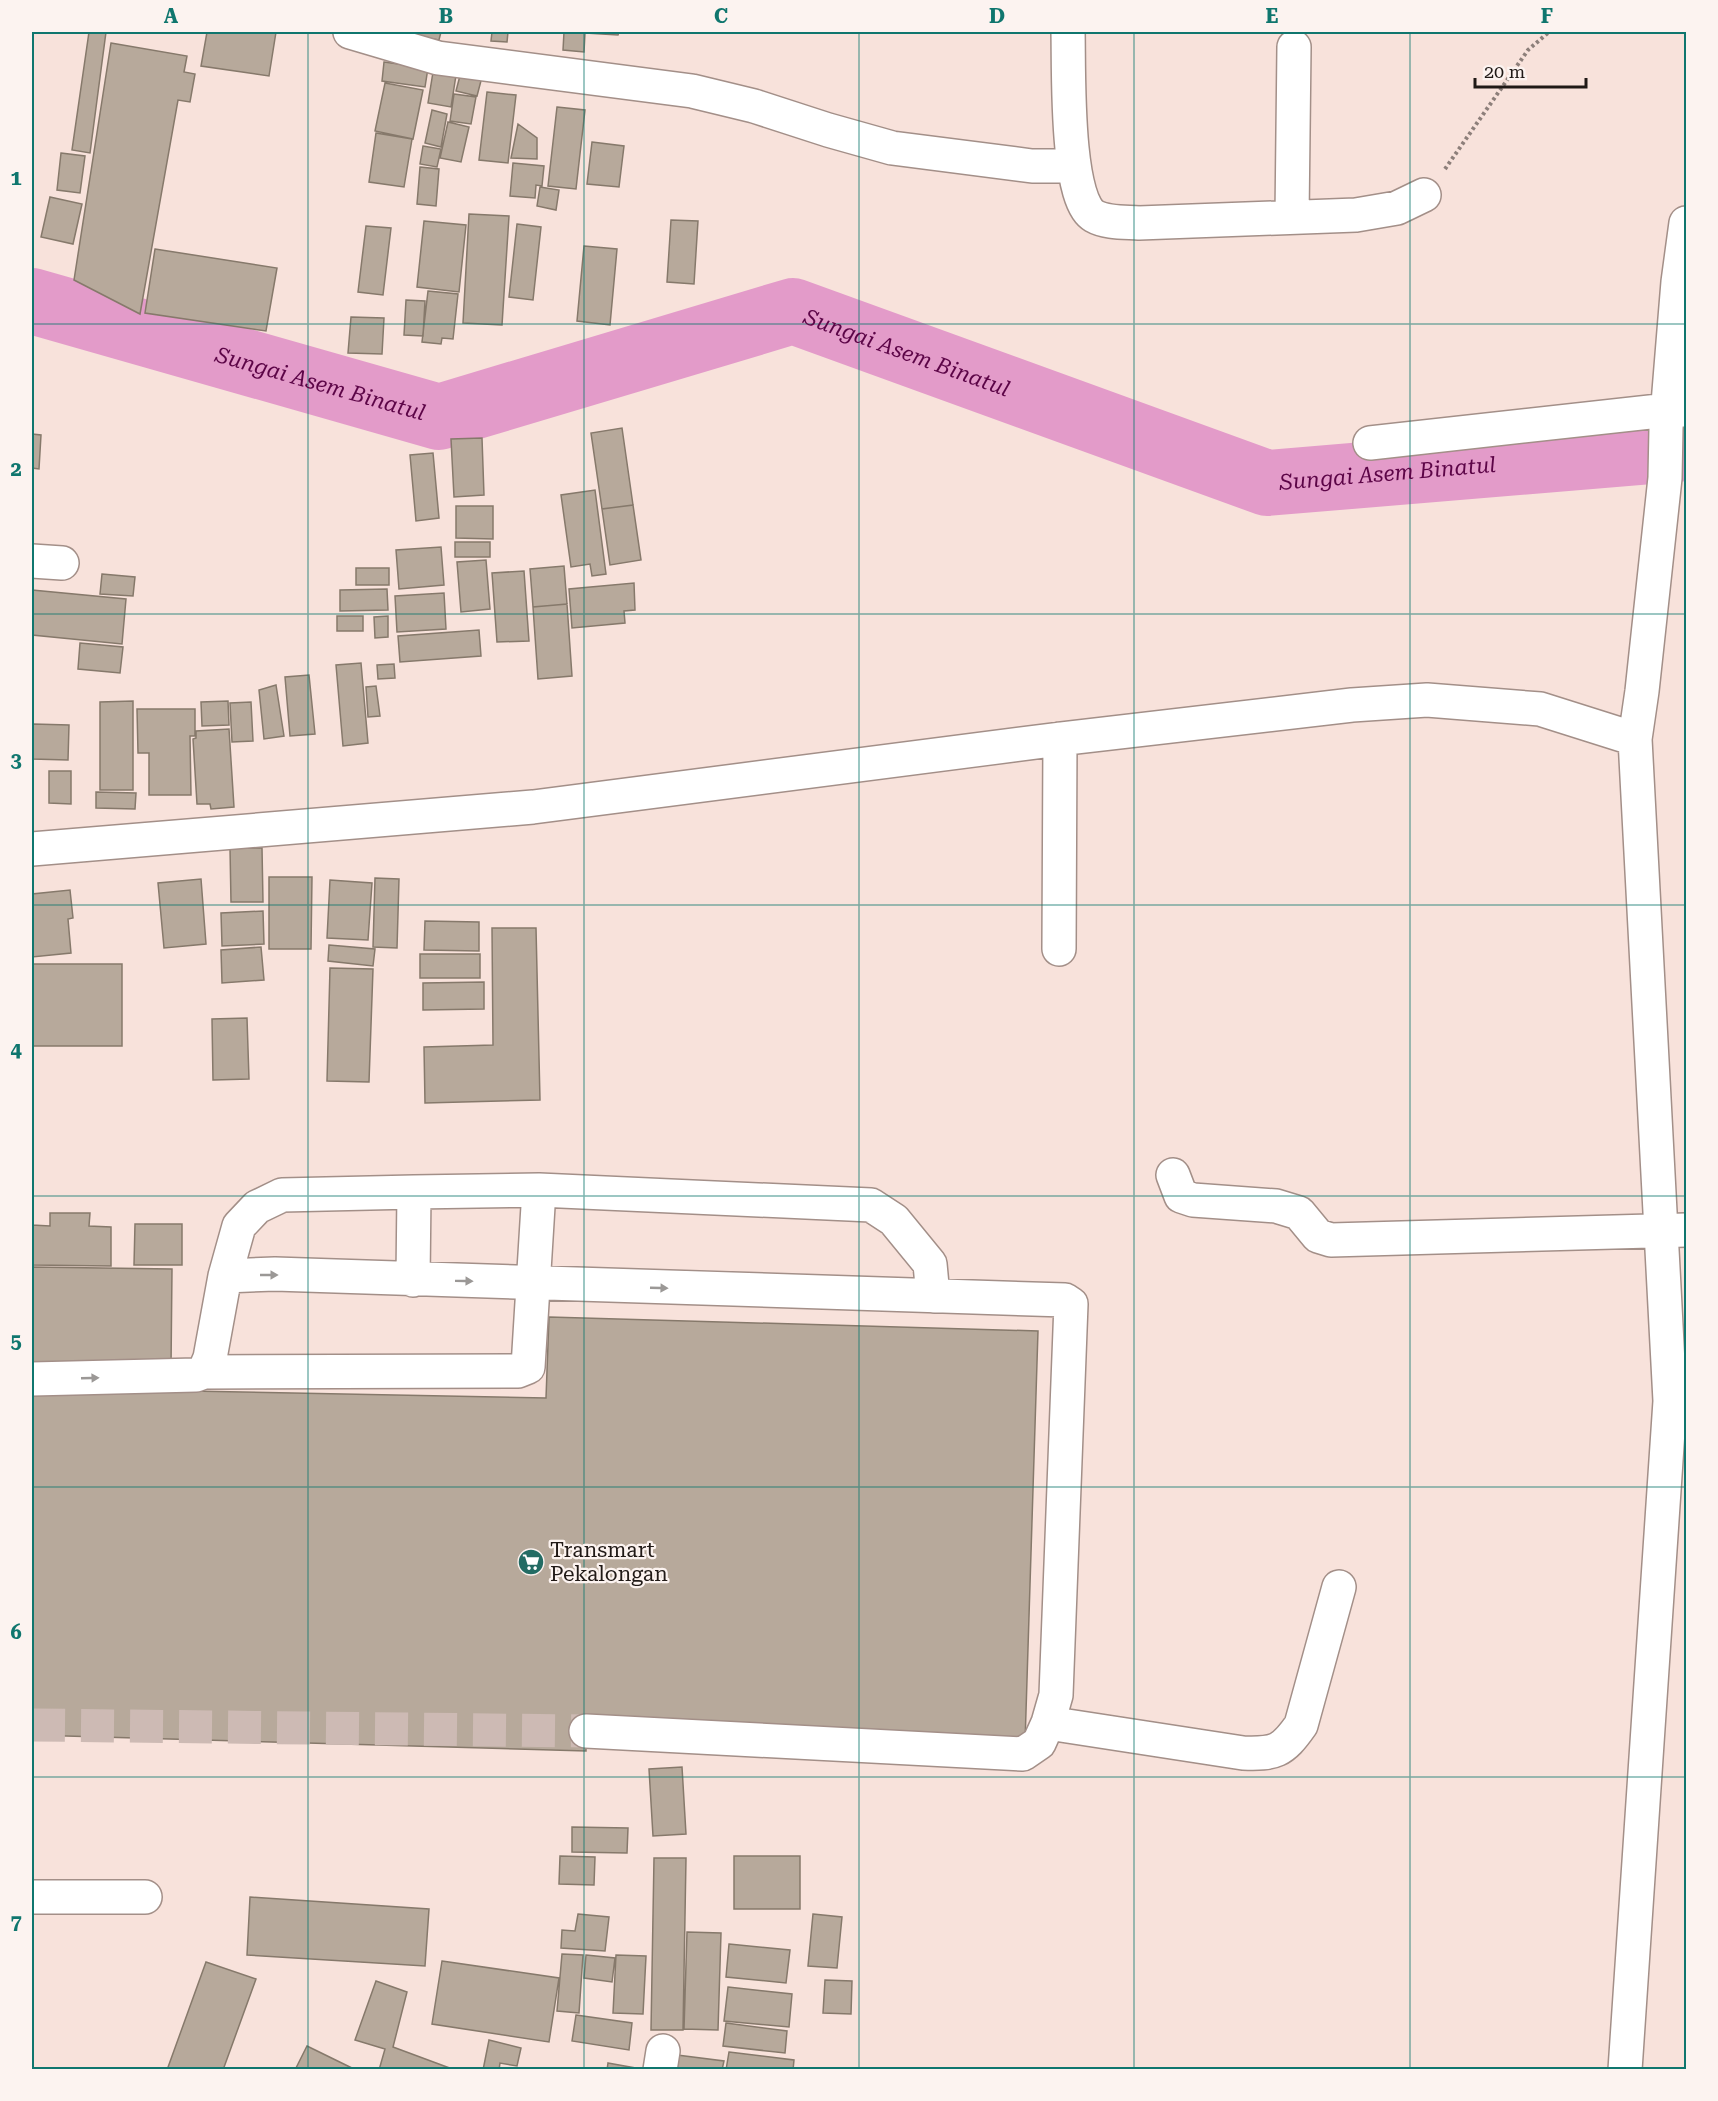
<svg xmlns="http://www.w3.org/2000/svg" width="1718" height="2101" font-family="'Roboto Serif',serif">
<rect width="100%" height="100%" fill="#f8e2db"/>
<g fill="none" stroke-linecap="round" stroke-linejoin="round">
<path stroke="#e39bc9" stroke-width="66" id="s1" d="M 32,301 L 439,417 L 793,311 L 1267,483 L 1686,448"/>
</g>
<path fill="#b7a99b" stroke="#86796b" stroke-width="1.5" d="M 89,32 L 106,32 L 90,153 L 72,150 Z
M 207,32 L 276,32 L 269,76 L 201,66 Z
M 415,32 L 441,32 L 439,40 L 415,36 Z
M 492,32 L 508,32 L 507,42 L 491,41 Z
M 564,32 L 619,32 L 618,35 L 585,33 L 584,52 L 563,50 Z
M 111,43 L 187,56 L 184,72 L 195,74 L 190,102 L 178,100 L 140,314 L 74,280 Z
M 384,62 L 428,68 L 425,87 L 382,81 Z
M 434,66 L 457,69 L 451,107 L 428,103 Z
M 462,68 L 483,73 L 477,96 L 456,91 Z
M 385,83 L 423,90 L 413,139 L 375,131 Z
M 487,92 L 516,95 L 508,163 L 479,160 Z
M 454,94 L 476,97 L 471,124 L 450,121 Z
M 557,107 L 585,110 L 576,189 L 548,186 Z
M 432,110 L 447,114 L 441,147 L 425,143 Z
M 448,122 L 469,127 L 461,162 L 440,158 Z
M 518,124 L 537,138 L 537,159 L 511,158 Z
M 376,133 L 412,139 L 404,187 L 369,182 Z
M 592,142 L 624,146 L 619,187 L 587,184 Z
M 423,146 L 441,149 L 437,167 L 420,164 Z
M 61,153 L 85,156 L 80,193 L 57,190 Z
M 513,163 L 544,166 L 542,186 L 536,185 L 535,198 L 510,196 Z
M 420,167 L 439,169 L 436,206 L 417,204 Z
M 540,187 L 559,190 L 556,210 L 537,206 Z
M 50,197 L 82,204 L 73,244 L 41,237 Z
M 469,214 L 509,216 L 502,325 L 463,323 Z
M 671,220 L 698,221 L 694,284 L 667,282 Z
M 424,221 L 466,225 L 459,292 L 417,287 Z
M 517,224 L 541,227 L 533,300 L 509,297 Z
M 366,226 L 391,228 L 383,295 L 358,292 Z
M 584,246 L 617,249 L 610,325 L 577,321 Z
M 155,249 L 277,268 L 266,331 L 145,313 Z
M 428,291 L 458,294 L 453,339 L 442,338 L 441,344 L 422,342 Z
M 406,300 L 425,301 L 423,336 L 404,335 Z
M 351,317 L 384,318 L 382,354 L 348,353 Z
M 622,428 L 633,505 L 602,509 L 591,433 Z
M 32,434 L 41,435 L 39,469 L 32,468 Z
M 482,438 L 484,495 L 454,497 L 451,439 Z
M 433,453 L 439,518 L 416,521 L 410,455 Z
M 595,490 L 606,574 L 592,576 L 590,564 L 571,567 L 561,495 Z
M 633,505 L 641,560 L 610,565 L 602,509 Z
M 456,506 L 493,506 L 493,539 L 456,538 Z
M 455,542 L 490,542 L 490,557 L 455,557 Z
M 441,547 L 444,585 L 399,589 L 396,550 Z
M 486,560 L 490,609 L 461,612 L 457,562 Z
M 564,566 L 567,604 L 533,607 L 530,569 Z
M 356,568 L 389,568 L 389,585 L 356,585 Z
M 524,571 L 529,641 L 497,642 L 492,573 Z
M 102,574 L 135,577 L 133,596 L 100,594 Z
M 634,583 L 635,610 L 624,611 L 625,623 L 572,628 L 569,589 Z
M 387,589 L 388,610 L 340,611 L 340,590 Z
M 32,590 L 126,599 L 122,644 L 32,635 Z
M 444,593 L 446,629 L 397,632 L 395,596 Z
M 567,604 L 572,676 L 538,679 L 533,607 Z
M 337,616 L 363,616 L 363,631 L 337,631 Z
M 388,616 L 388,637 L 375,638 L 374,617 Z
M 479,630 L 481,656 L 400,662 L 398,636 Z
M 80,643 L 123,647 L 120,673 L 78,669 Z
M 361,663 L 368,743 L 343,746 L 336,665 Z
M 394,664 L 395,678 L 378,679 L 377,665 Z
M 309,675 L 315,734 L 290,736 L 285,677 Z
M 276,685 L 284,736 L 264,739 L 259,690 Z
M 376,686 L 380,716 L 368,717 L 366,687 Z
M 133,701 L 133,790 L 100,790 L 100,702 Z
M 228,701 L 229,725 L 202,726 L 201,702 Z
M 251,702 L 253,741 L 232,742 L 230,703 Z
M 137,709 L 195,709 L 195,736 L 190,736 L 191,795 L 149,795 L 149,753 L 138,753 Z
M 33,724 L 69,725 L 68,760 L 32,759 Z
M 229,729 L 234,807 L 211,809 L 210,804 L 197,804 L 193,739 L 196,738 L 196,731 Z
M 49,771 L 71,771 L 71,804 L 49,803 Z
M 96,792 L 136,793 L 135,809 L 96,808 Z
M 230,848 L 262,848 L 263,902 L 231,902 Z
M 269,877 L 312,877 L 311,949 L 269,949 Z
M 375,878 L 399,879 L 397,948 L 373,947 Z
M 201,879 L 206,944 L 164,948 L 158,883 Z
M 330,880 L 372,883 L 368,940 L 327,938 Z
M 70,890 L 73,918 L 68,919 L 71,953 L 32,957 L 32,894 Z
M 263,911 L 264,944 L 222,946 L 221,913 Z
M 425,921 L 479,922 L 479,951 L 424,950 Z
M 492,928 L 536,928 L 540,1100 L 425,1103 L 424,1047 L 493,1045 Z
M 329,945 L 375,949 L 373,966 L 328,961 Z
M 261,947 L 264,980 L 222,983 L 221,950 Z
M 420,954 L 480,954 L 480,978 L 420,978 Z
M 32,964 L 122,964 L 122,1046 L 32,1046 Z
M 330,968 L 373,969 L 369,1082 L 327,1081 Z
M 484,982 L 484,1009 L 423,1010 L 423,983 Z
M 247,1018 L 249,1079 L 213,1080 L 212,1019 Z
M 32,1213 L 32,1225 L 50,1226 L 50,1213 L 90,1213 L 89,1226 L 111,1227 L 111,1266 L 32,1265 Z
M 135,1224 L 182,1224 L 182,1265 L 134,1265 Z
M 32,1267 L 172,1269 L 171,1368 L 32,1367 Z
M 549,1317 L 1038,1331 L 1025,1743 L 586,1726 L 586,1751 L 32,1735 L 32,1388 L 546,1398 Z
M 682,1767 L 686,1834 L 653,1836 L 649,1769 Z
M 572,1827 L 628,1828 L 627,1853 L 572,1852 Z
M 560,1856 L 595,1857 L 594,1885 L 559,1884 Z
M 734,1856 L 800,1856 L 800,1909 L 734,1909 Z
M 654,1858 L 686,1858 L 683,2030 L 651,2030 Z
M 250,1897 L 429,1909 L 425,1966 L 247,1955 Z
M 578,1914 L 609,1917 L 605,1951 L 561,1948 L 562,1930 L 575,1931 Z
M 813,1914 L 842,1917 L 837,1968 L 808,1966 Z
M 687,1932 L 721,1933 L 718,2030 L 684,2029 Z
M 729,1944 L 790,1950 L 786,1983 L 726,1977 Z
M 562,1954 L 583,1955 L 579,2013 L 557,2011 Z
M 586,1955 L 615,1958 L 612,1982 L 584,1978 Z
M 616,1955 L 646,1956 L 643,2014 L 613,2013 Z
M 442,1961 L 559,1978 L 549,2042 L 432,2024 Z
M 206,1962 L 256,1979 L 223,2070 L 167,2070 Z
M 825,1980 L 852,1981 L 851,2014 L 823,2013 Z
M 376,1981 L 407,1992 L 393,2047 L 455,2070 L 379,2070 L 385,2049 L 355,2040 Z
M 728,1987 L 792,1994 L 789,2027 L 724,2021 Z
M 576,2015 L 632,2023 L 629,2050 L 572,2041 Z
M 726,2023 L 787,2031 L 785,2053 L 723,2046 Z
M 489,2040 L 521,2048 L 517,2066 L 500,2063 L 499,2070 L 483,2070 Z
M 307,2046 L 356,2070 L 295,2070 Z
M 729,2052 L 794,2060 L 793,2070 L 726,2070 Z
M 677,2055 L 724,2061 L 722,2070 L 674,2070 Z
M 608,2063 L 647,2070 L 607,2070 Z"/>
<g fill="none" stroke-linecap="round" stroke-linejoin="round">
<path stroke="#cdbab4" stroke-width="33" stroke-dasharray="33 16" stroke-linecap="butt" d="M 32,1725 L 586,1731"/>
<defs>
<path id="minor" d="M 350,32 L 438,58 L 692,91 L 754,106 L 828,130 L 892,148 L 1032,166 L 1073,166
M 1068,32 C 1069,65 1065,200 1094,216 C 1106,223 1125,222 1139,223 L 1356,215 L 1397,208 L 1424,195
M 1292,217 L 1294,47
M 1370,443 L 1668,410 L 1686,410
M 32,561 L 62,563
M 32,849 L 533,807 L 1060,739 L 1352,705 L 1427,700 L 1540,709 L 1635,739
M 1059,949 L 1060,739
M 1173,1175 L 1181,1196 L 1193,1200 L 1276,1206 L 1299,1213 L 1318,1236 L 1331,1240 L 1686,1230
M 225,1276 L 239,1226 L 257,1207 L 282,1195 L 414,1192
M 413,1280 L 414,1192 L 539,1190
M 204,1372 L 518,1371 L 528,1367 L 539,1190 L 871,1205 L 894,1220 L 930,1264 L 933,1296
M 32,1379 L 196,1375 L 204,1372 L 210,1358 L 225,1276 L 275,1274 L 1065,1300 L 1071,1304 L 1056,1695 L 1048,1723 L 1039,1743 L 1023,1754 L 586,1731
M 1048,1723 L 1243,1753 C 1275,1754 1282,1752 1301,1725 L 1339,1587
M 32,1897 L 145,1897
M 660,2070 L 663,2051
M 1625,2070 L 1670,1401 L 1635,739 L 1642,691 L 1665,478 L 1666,428 L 1678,282 L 1686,223"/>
</defs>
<use href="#minor" stroke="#a38f88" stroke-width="36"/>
<path stroke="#8d7f7a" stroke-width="4" stroke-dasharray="3 3" stroke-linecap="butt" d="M 1445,169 L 1528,50 L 1549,32"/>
<use href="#minor" stroke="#fff" stroke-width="33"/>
</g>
<defs><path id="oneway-solid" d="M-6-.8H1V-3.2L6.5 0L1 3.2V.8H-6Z" transform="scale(1.5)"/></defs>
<g fill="#9b9896">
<use href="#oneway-solid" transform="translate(269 1275)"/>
<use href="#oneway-solid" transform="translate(464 1281) rotate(1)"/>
<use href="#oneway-solid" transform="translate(659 1288) rotate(2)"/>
<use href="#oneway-solid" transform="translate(90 1378) rotate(-2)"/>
</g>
<path fill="none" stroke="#0f766e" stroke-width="1.5" stroke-opacity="0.55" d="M 308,32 L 308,2070M 584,32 L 584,2070M 859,32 L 859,2070M 1134,32 L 1134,2070M 1410,32 L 1410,2070M 32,324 L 1686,324M 32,614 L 1686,614M 32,905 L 1686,905M 32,1196 L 1686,1196M 32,1487 L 1686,1487M 32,1777 L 1686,1777"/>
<defs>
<symbol id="supermarket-disc" viewBox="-11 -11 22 22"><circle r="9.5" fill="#236c64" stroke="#fcf3f0"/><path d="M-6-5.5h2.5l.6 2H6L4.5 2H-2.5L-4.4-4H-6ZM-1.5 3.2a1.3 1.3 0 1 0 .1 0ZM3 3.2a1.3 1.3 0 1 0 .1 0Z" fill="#fff"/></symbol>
</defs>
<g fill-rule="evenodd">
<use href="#supermarket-disc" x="516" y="1547" width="30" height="30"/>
</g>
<g text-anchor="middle" stroke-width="4.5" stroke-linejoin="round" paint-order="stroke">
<g font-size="21" fill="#201916" stroke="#fcf3f0" text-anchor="start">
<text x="550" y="1557">Transmart<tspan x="550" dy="24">Pekalongan</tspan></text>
</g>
<g font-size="22" font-style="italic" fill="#5c0547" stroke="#fcf3f0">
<text dy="8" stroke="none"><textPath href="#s1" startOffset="914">Sungai Asem Binatul</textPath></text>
<text dy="8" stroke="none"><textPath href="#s1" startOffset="300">Sungai Asem Binatul</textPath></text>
<text dy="8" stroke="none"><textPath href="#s1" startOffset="1418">Sungai Asem Binatul</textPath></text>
</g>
</g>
<rect width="1718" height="2101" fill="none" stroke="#fcf3f0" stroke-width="66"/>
<path d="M1475 78v9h111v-9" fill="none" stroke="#201916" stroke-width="3"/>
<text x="1484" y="78" font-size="18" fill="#201916" stroke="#fcf3f0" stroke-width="4.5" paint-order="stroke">20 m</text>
<rect x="33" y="33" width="1652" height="2035" fill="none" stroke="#0f766e" stroke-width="2"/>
<g font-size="20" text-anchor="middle" font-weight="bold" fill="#0f766e">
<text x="171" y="23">A</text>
<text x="446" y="23">B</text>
<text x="721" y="23">C</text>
<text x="997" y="23">D</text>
<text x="1272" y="23">E</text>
<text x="1547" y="23">F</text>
<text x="16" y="185">1</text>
<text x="16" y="476">2</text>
<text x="16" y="767">3</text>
<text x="16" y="1057">4</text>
<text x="16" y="1348">5</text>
<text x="16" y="1639">6</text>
<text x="16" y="1929">7</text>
</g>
</svg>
